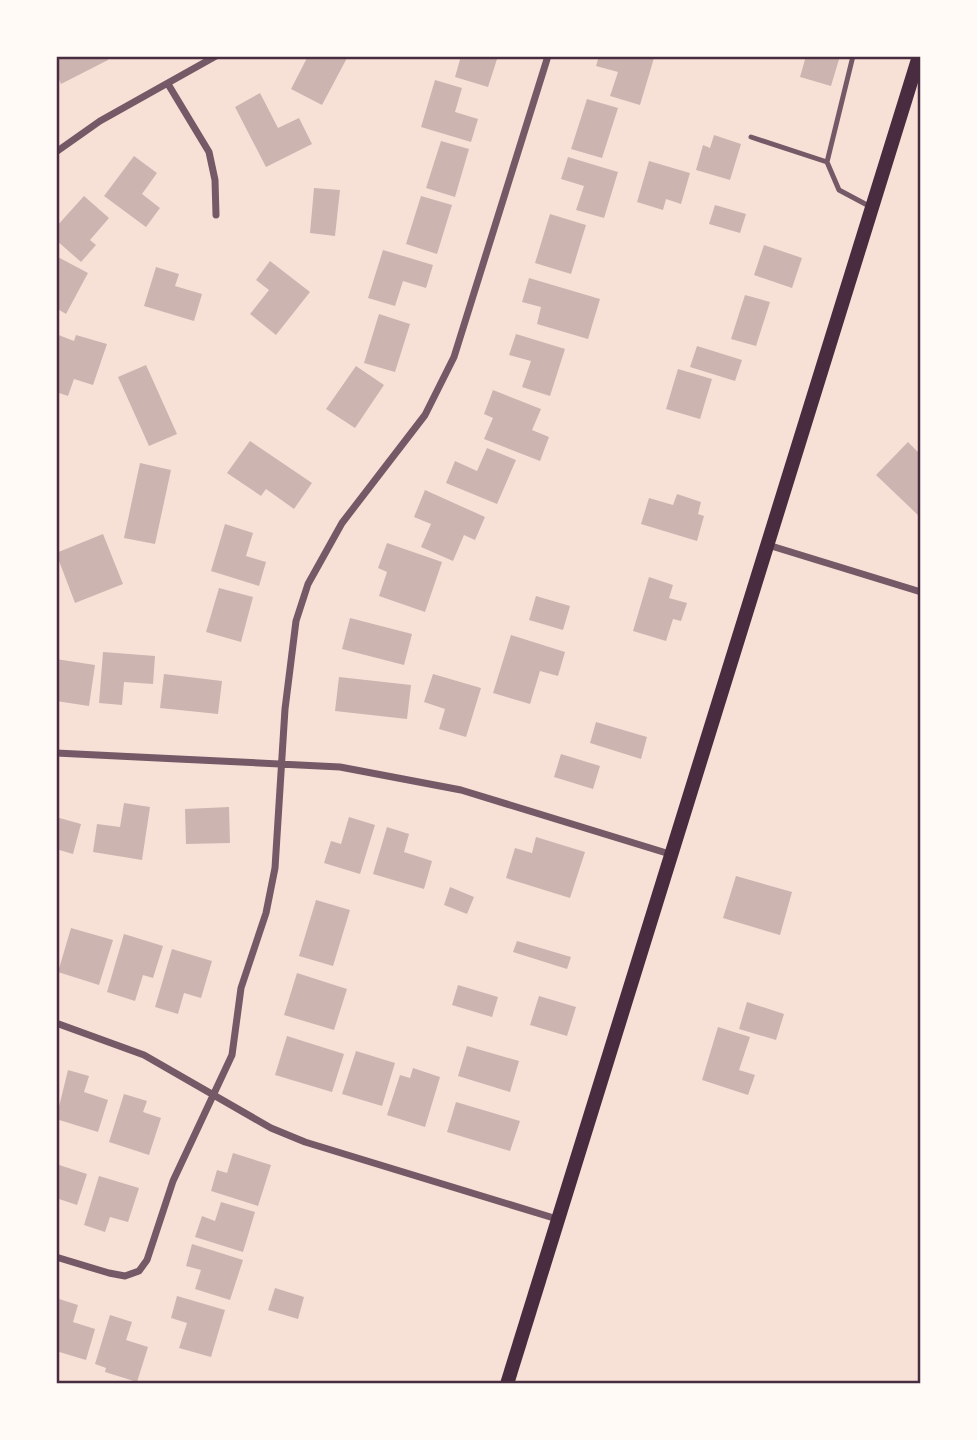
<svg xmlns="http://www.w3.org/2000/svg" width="977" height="1440" font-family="'Fira Sans Condensed',sans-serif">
<rect width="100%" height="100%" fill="#f7e1d7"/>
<path fill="#ccb4b1" d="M 56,56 L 106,56 L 108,60 L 61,84 L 56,73 Z
M 308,56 L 347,58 L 322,105 L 291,89 Z
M 461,56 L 498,56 L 488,87 L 455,77 Z
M 599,56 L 654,58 L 640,105 L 610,96 L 618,72 L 596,66 Z
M 806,56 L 840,56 L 831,86 L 800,77 Z
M 435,80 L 462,88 L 455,112 L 478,119 L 471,142 L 421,127 Z
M 260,93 L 278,128 L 299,118 L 312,144 L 266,167 L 235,107 Z
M 587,99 L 618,108 L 602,158 L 571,149 Z
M 714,135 L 741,144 L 730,180 L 696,170 L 703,145 L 710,148 Z
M 441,141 L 469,149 L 455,197 L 426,188 Z
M 134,156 L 157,173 L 142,194 L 160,208 L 146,227 L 104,196 Z
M 568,157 L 618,172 L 604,218 L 576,210 L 584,186 L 561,179 Z
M 649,161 L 690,173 L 681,204 L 666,199 L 663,210 L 637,202 Z
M 314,188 L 340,190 L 335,236 L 310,233 Z
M 84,196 L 109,218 L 90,240 L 96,245 L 81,262 L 56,240 L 56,227 Z
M 421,196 L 452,205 L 437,254 L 406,244 Z
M 715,205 L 746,214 L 740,233 L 709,224 Z
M 550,214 L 586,225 L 571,274 L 535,263 Z
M 764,245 L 802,258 L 792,288 L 754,275 Z
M 383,250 L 433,265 L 426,288 L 403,281 L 395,306 L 368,298 Z
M 56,256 L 88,273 L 66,314 L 56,308 Z
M 270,261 L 310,292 L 276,335 L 250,314 L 269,290 L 256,280 Z
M 156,267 L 179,274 L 175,286 L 202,294 L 194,321 L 144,306 Z
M 529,278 L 600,299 L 588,339 L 537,324 L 541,307 L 522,302 Z
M 745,295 L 770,302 L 756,346 L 731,339 Z
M 379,314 L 410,324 L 395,372 L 364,363 Z
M 56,334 L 74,341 L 76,335 L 107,344 L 93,385 L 74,379 L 68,396 L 56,392 Z
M 516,334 L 565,349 L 550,396 L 522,387 L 531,361 L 509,355 Z
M 697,346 L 742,360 L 735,381 L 690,367 Z
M 146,365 L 177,434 L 149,446 L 118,377 Z
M 356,366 L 384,385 L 355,428 L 326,409 Z
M 678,369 L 712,379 L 700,419 L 666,409 Z
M 493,390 L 541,409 L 532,430 L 549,437 L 540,461 L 484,439 L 493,418 L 484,414 Z
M 250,441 L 312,483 L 294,509 L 266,489 L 261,496 L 227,473 Z
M 908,442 L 921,455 L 921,518 L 876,475 Z
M 487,448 L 516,460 L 497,504 L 446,483 L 455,461 L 477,471 Z
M 140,463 L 171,470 L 155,544 L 124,538 Z
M 425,490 L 485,517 L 475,540 L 464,535 L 453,561 L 421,547 L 431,524 L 414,517 Z
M 677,494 L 701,502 L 698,514 L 704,516 L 697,541 L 641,524 L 649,498 L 673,505 Z
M 225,524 L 253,533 L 246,556 L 266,562 L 259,586 L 211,571 Z
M 103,534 L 123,584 L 75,603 L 56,553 Z
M 387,543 L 442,562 L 425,612 L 379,596 L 387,572 L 378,568 Z
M 649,577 L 673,585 L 669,598 L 687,603 L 681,621 L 673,619 L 666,641 L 633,631 Z
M 219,588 L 253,597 L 241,642 L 206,632 Z
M 536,596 L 570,606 L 563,630 L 529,620 Z
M 350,618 L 412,634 L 404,665 L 342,649 Z
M 511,635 L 565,652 L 558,676 L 540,671 L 530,704 L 493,693 Z
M 103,652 L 155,656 L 153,684 L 124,682 L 122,705 L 99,703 Z
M 56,659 L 95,665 L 89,706 L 56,701 Z
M 164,674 L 222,681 L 218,714 L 160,708 Z
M 433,674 L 481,688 L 466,737 L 439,729 L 445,709 L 424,702 Z
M 339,677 L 411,685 L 407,719 L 335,711 Z
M 596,722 L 647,737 L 641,759 L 590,743 Z
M 561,754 L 600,766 L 593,789 L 554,777 Z
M 124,803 L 150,807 L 142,860 L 93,852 L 97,824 L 120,827 Z
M 229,807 L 230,843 L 186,844 L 185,809 Z
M 56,817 L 81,824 L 73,854 L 56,849 Z
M 349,817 L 375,825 L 360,874 L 324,863 L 331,841 L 341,844 Z
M 387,827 L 409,834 L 404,852 L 432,861 L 424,889 L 373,874 Z
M 536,837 L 585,852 L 570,898 L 506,878 L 515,848 L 532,853 Z
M 736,876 L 792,892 L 780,935 L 723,918 Z
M 450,887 L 474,897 L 467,914 L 444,905 Z
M 316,900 L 350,910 L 333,966 L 299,956 Z
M 71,928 L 113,940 L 99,985 L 58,972 Z
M 124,934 L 163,946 L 153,978 L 143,975 L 135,1001 L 107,992 Z
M 517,941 L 571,957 L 567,969 L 513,952 Z
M 172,949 L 212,961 L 201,998 L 184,993 L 178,1014 L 155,1007 Z
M 297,973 L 347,989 L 334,1030 L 284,1015 Z
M 458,985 L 498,997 L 492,1017 L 452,1005 Z
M 539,996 L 576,1007 L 567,1036 L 530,1025 Z
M 747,1002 L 784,1014 L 776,1040 L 739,1029 Z
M 718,1027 L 750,1037 L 739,1070 L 755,1075 L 748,1095 L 702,1080 Z
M 287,1036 L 344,1054 L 332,1092 L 275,1075 Z
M 467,1046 L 519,1061 L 510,1092 L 458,1076 Z
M 356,1051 L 395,1063 L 382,1106 L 342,1094 Z
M 413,1068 L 440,1077 L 425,1127 L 387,1115 L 400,1075 L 410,1078 Z
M 68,1070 L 89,1076 L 84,1092 L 108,1100 L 98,1132 L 56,1119 Z
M 124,1094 L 147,1101 L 143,1112 L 161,1118 L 149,1155 L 109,1142 Z
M 456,1102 L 520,1121 L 510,1151 L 447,1132 Z
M 233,1153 L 271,1165 L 258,1206 L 211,1191 L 217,1170 L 227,1173 Z
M 56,1164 L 87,1174 L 77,1205 L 56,1198 Z
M 99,1176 L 139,1188 L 128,1222 L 110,1217 L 105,1232 L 84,1225 Z
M 221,1202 L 255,1212 L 243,1252 L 195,1237 L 202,1216 L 215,1221 Z
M 192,1244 L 243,1260 L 230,1300 L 195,1289 L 201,1270 L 186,1266 Z
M 275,1288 L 304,1297 L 298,1319 L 268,1310 Z
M 177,1296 L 225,1310 L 211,1357 L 179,1348 L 187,1323 L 171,1318 Z
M 56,1298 L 78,1305 L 73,1322 L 95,1329 L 86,1360 L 56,1351 Z
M 110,1315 L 132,1322 L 126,1340 L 148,1347 L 137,1382 L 105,1372 L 106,1368 L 95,1364 Z"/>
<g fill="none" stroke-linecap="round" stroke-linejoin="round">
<path stroke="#755966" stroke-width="5" d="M 853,56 L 827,162 L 839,190 L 869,206
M 751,137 L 827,162"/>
<path stroke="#755966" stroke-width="7" d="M 168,84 L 209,152 L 215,180 L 216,215
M 56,152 L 100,121 L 216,56
M 768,545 L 921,592
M 56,753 L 340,767 L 461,790 L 673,855
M 56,1023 L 144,1055 L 271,1128 L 305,1142 L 557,1219
M 56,1257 L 109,1273 L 125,1276 L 139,1271 L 147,1260 L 173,1181 L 232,1055 L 241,988 L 266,913 L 275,868 L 285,709 L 296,621 L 308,584 L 342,523 L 425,415 L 454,357 L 548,56"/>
<path stroke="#4a2c40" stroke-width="14" d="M 507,1384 L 919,56"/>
</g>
<rect width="977" height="1440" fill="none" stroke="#fffaf5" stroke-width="116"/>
<rect x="58" y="58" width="861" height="1324" fill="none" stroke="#4a2c40" stroke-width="2.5"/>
</svg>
